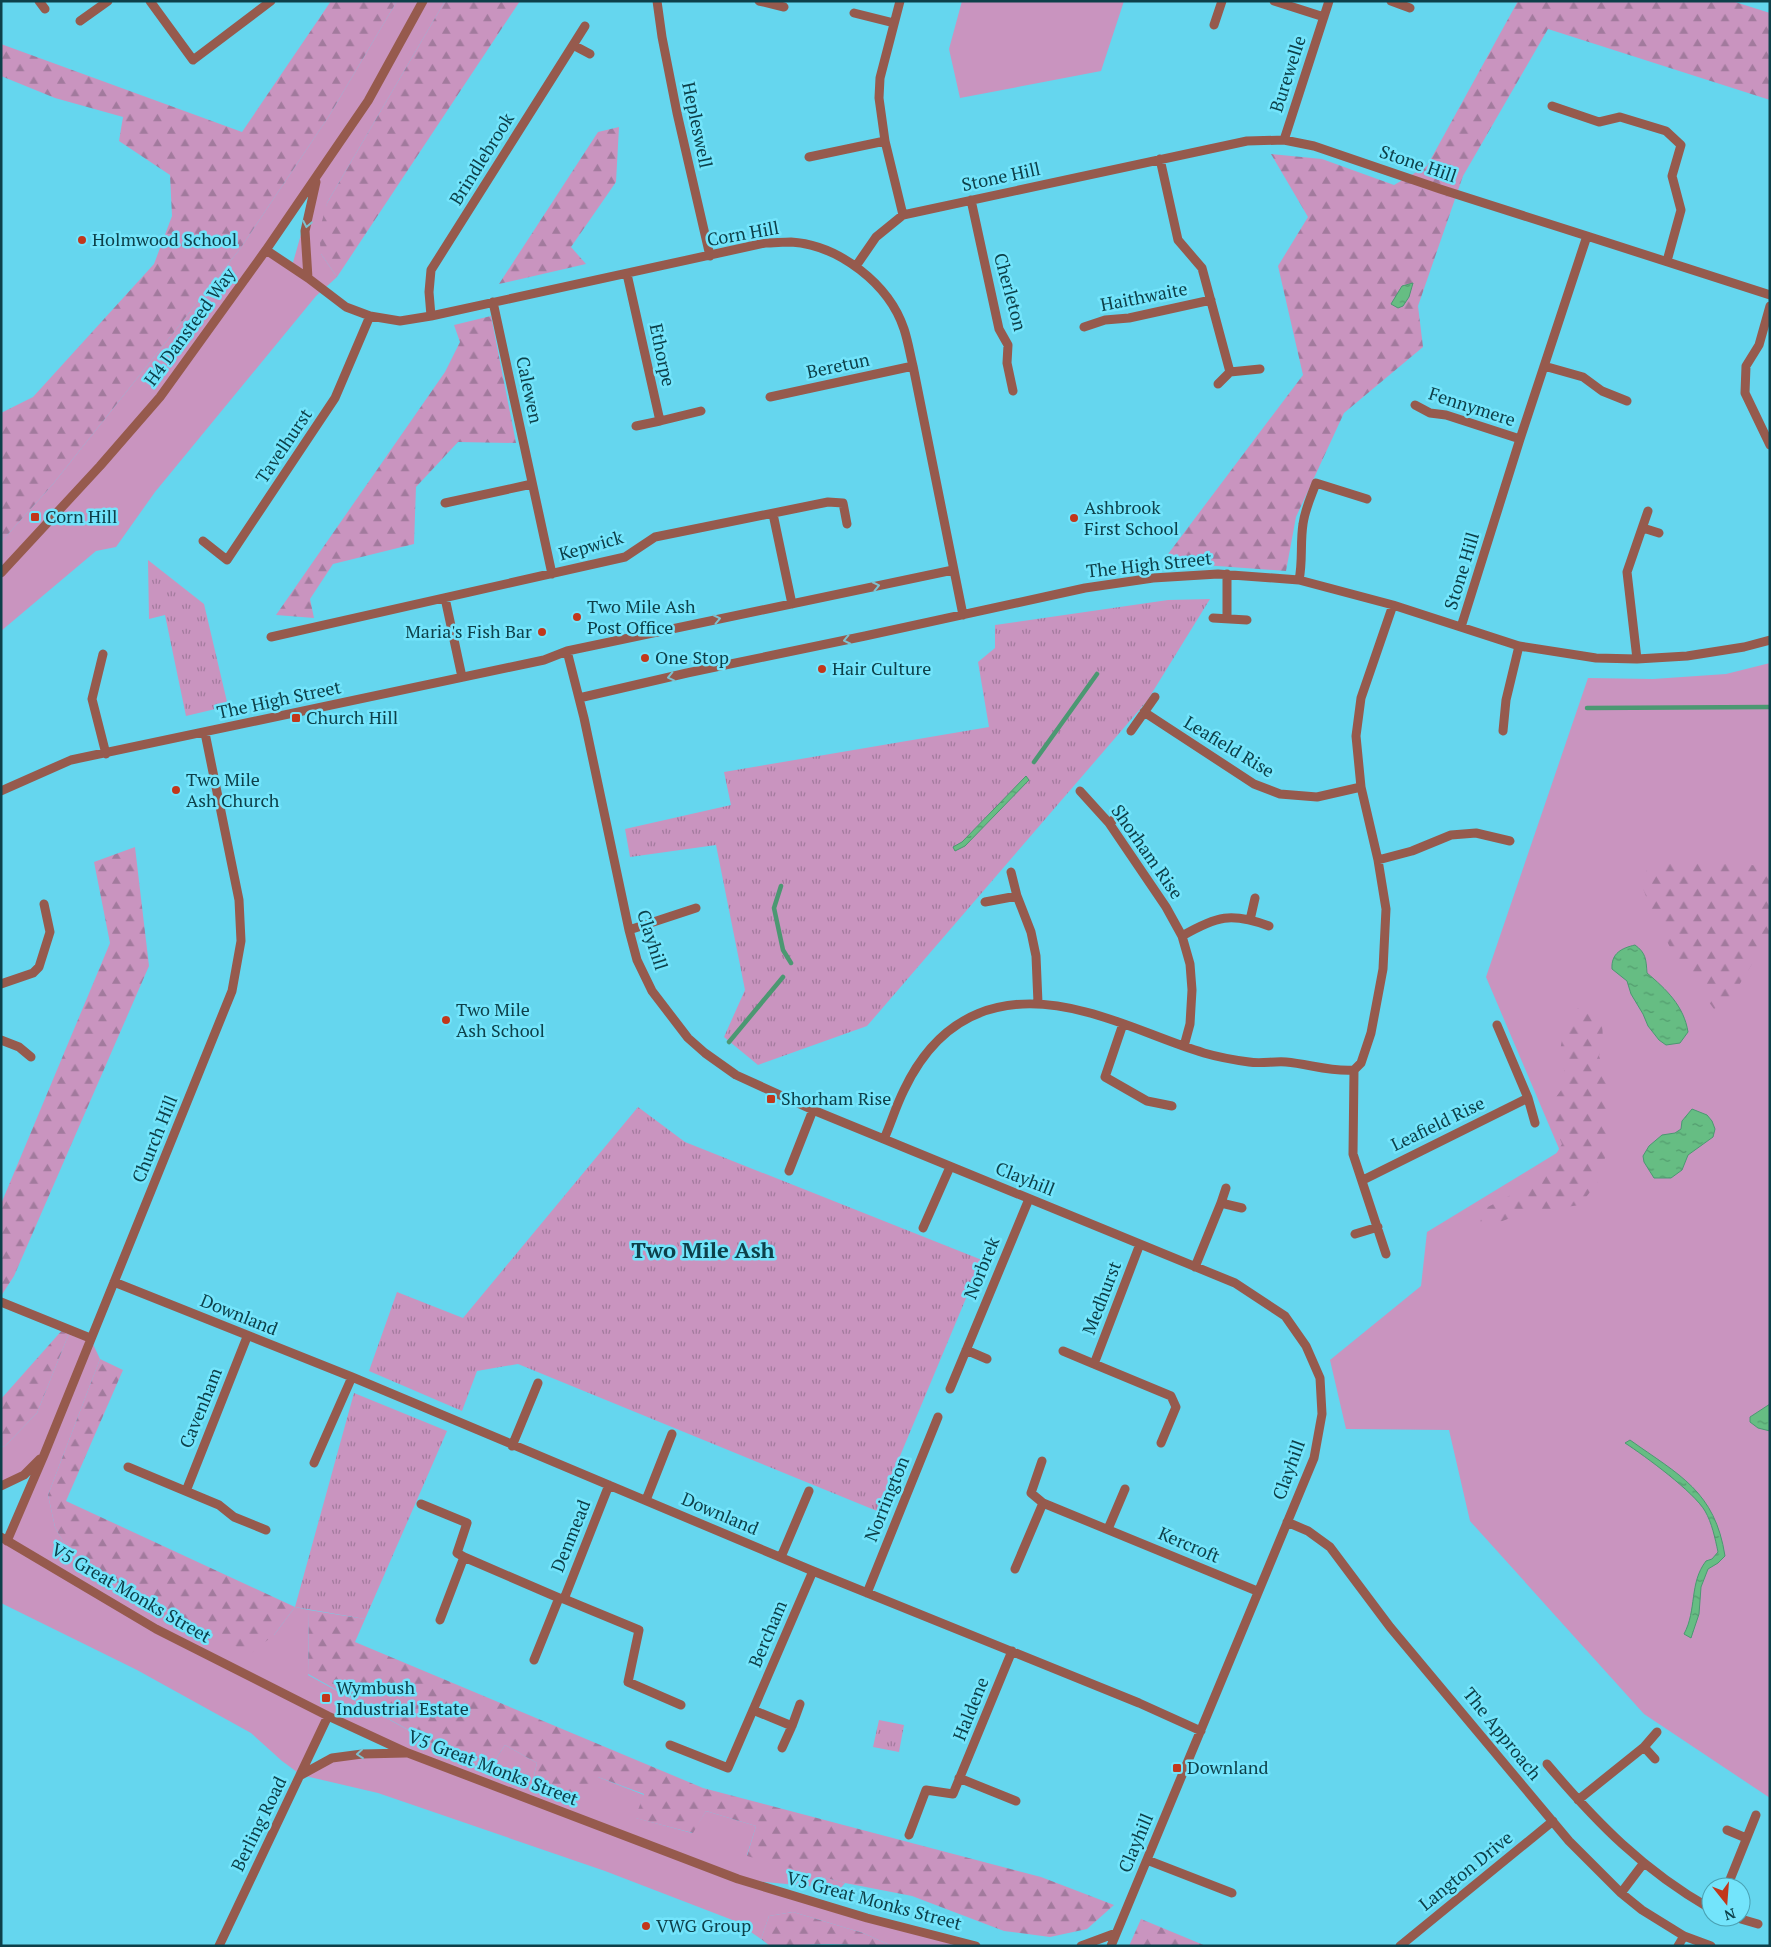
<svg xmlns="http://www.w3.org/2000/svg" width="1771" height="1947" font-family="'PT Serif',serif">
<defs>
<pattern id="forest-firs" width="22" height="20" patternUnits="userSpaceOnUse" patternTransform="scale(1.25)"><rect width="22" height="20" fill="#c994bf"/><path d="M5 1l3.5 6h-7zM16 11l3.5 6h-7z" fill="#a27a9d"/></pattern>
<pattern id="park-tufts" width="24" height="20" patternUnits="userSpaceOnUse" patternTransform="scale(1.25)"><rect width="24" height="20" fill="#c994bf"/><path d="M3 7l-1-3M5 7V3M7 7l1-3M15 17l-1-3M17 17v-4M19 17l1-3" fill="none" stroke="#a27a9d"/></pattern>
<pattern id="water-ripples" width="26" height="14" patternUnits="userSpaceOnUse" patternTransform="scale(1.25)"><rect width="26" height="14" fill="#66bd83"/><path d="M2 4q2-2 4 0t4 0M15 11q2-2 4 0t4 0" fill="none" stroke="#529b6d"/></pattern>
</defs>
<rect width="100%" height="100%" fill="#65d6ee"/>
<path fill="#c994bf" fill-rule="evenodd" d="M 397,1 L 445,1 L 327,203 L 321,254 L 337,277 L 316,296 L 155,492 L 116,547 L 96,551 L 1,631 L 1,542 L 53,484 L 240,249 L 329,116 ZM 317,178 L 292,266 L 267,249 Z
M 962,1 L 1124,1 L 1101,71 L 960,98 L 949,49 Z
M 1770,663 L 1770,1798 L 1644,1714 L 1470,1521 L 1449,1430 L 1346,1429 L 1330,1360 L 1421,1286 L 1427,1232 L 1560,1151 L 1486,977 L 1588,678 L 1653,679 L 1726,674 Z
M 70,1331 L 90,1338 L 100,1359 L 48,1495 L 55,1527 L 69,1553 L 99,1573 L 274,1635 L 295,1607 L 309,1610 L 308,1675 L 439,1747 L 490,1768 L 505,1745 L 537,1763 L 532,1783 L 598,1777 L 644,1795 L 636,1818 L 692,1833 L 706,1811 L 756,1826 L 747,1855 L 845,1883 L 840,1889 L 742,1880 L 976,1946 L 892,1946 L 863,1933 L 793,1912 L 769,1916 L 761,1939 L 735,1921 L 605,1871 L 378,1793 L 301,1775 L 282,1761 L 251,1733 L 137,1670 L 1,1603 L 1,1537 L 7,1541 L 43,1456 L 24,1475 L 1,1486 L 1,1447 L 5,1446 L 37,1413 ZM 328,1716 L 407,1753 L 332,1758 L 302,1774 Z"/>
<path fill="url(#forest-firs)" d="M 331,1 L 397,1 L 329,116 L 240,249 L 53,484 L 1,542 L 1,413 L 33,397 L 154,264 L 172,216 L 170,175 L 119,141 L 123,117 L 55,98 L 1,76 L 1,44 L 242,132 Z
M 445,1 L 520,1 L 337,277 L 321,254 L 319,232 L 327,203 Z
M 1518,1 L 1732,1 L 1770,13 L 1770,100 L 1548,29 L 1463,176 L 1418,306 L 1423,347 L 1344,413 L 1296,517 L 1286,571 L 1162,562 L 1303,375 L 1278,266 L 1308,217 L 1271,154 L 1322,159 L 1394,185 L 1427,166 Z
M 619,127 L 616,182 L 571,247 L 586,264 L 499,284 L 598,132 Z
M 491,316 L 516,443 L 458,442 L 416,487 L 414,544 L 333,564 L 310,599 L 314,618 L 276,615 L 445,372 L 460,342 L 454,325 Z
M 135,847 L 149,966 L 14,1276 L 1,1296 L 1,1204 L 110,943 L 94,862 Z
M 1650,860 L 1770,866 L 1770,941 L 1766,941 L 1730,1000 L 1714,1009 L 1674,955 L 1653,914 L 1642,886 Z
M 1580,1006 L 1602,1022 L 1603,1040 L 1599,1056 L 1607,1078 L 1611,1107 L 1607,1152 L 1597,1183 L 1580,1205 L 1524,1213 L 1478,1230 L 1484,1209 L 1541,1179 L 1562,1144 C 1550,1113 1543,1111 1567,1083 L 1560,1051 L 1565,1023 Z
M 64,1328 L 70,1331 L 37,1413 L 5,1446 L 1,1447 L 1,1399 Z
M 100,1359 L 123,1370 L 66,1501 L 295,1607 L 274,1635 L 250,1654 L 99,1573 L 69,1553 L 55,1527 L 48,1495 Z
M 309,1610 L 365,1619 L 355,1642 L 703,1788 L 1041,1877 L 1114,1905 L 1087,1929 L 1050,1937 L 1004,1931 L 912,1896 L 845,1883 L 747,1856 L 756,1826 L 706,1811 L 693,1833 L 635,1818 L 644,1794 L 598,1777 L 582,1798 L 532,1784 L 537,1763 L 505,1745 L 490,1768 L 439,1747 L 308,1674 Z
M 793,1912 L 863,1933 L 892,1946 L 828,1944 L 770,1946 L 761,1939 L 769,1916 Z
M 1141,1919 L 1206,1946 L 1129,1946 Z"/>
<path fill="url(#park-tufts)" d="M 148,560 L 204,604 L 228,706 L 186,716 L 165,615 L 149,619 Z
M 1210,599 L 1147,701 L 867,1026 L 758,1065 L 724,1037 L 745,990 L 716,845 L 630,857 L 625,829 L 731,805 L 724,772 L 989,727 L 978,662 L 995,648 L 995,625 L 1168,600 Z
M 638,1107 L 685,1142 L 982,1260 L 877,1511 L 518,1364 L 477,1371 L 462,1411 L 369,1371 L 397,1292 L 463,1318 Z
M 354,1393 L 447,1431 L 365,1619 L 295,1607 Z
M 879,1720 L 904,1725 L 899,1752 L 873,1747 Z"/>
<path fill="url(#water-ripples)" stroke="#4b9872" d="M 1413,283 L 1409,297 L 1403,306 L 1398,308 L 1391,304 L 1402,286 Z
M 1026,776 L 1029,780 L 965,846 L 955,851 L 953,847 L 962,842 Z
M 1635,945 C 1646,953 1646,959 1647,973 C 1666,989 1684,1006 1688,1032 L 1680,1043 L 1666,1045 L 1659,1040 L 1648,1026 L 1643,1014 L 1631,994 L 1627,981 L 1612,969 C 1611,953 1622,948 1635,945 Z
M 1692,1109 L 1707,1115 L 1712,1121 L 1715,1129 L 1713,1137 L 1688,1155 L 1682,1170 L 1671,1178 L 1654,1178 L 1644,1162 L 1643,1156 L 1649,1146 L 1662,1135 L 1675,1133 L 1681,1129 L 1682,1121 Z
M 1770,1404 L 1770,1431 L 1758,1428 L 1750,1422 L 1750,1417 Z
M 1630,1440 C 1679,1475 1715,1491 1725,1556 L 1718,1563 L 1708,1569 L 1701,1587 L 1699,1614 L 1691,1638 L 1684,1634 C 1697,1610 1689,1583 1706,1561 L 1712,1559 L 1718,1552 C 1715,1538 1712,1523 1705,1511 C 1694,1492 1645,1456 1625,1443 Z"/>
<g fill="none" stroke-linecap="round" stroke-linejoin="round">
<path stroke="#4b9872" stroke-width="4.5" d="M 1587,708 L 1770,707
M 1034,762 L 1097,674
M 781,886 L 774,908 L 783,950 L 791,963
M 729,1042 L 783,977"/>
<path stroke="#965a4d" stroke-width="9" d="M 39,1 L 45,9
M 150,1 L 193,60 L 271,1
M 657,1 L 662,37 L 677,113 L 710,256
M 759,1 L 784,7
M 1274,1 L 1324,17
M 1391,1 L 1410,8
M 854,13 L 894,23
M 80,21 L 108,1
M 1214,25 L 1222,1
M 573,45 L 590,54
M 1552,106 L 1599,122 L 1620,117 L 1666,131 L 1681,145 L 1672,176 L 1681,210 L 1667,261
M 1284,140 L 1329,1
M 885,141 L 879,98 L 880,78 L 900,1
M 809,157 L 885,141 L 903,215
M 1160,159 L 1178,240 L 1202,268 L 1230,372 L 1260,369
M 971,200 L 999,329 L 1008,345 L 1007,363 L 1013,391
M 1587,236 L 1770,295
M 266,250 L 308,278 L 346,307 L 370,316 L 400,321 L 431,316 L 765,243 C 773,243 783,242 791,242 C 839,245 889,284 904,329 C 908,341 910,354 913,366 L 963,615
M 856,266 L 876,237 L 903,215 L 1247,141 L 1284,140 L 1314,146 L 1440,189 L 1587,236 L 1520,439 L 1461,627
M 627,274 L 660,421 L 636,426
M 308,278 L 305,231 L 316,182
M 493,302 L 552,574
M 1770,306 L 1759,345 L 1746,366 L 1745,393 L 1770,445
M 431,316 L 429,292 L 431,270 L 585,26
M 1084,327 L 1105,320 L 1129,318 L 1211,300
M 1544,366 L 1583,377 L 1602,391 L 1627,401
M 1218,384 L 1230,372
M 770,397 L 913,366
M 1415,405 L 1430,413 L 1446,415 L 1520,439
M 660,421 L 701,411
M 445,503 L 532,484
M 773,514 L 792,604
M 1643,528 L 1659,533
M 203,541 L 227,560 L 335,398 L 370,316
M 1,573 L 100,466 L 160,397 L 266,250 L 368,101 L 423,1
M 1227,574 L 1227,618
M 1299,580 C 1303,561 1300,543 1303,524 C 1305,509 1311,497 1316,483 L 1367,499
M 445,598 L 462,677
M 1213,618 L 1247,620
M 271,637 L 625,557 L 655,537 L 828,502 L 843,503 L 847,524
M 567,651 L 584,718 L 629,930 L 637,960 L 652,991 L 688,1038 L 705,1053 L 736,1075 L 813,1110 L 1235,1283 L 1285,1316 L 1306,1346 L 1320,1378 L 1322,1414 L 1314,1458 L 1111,1946
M 103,654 L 92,699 L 106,754
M 1637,659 L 1627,572 L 1648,511
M 579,698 L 687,673 L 865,636 L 1085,588 L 1153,578 L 1218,574 L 1299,580 L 1393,605 L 1519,646 L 1596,658 L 1637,659 L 1687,656 L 1744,647 L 1770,640
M 1144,712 L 1254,784 L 1280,794 L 1317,797 L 1361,787
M 1131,731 L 1155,697
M 1503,731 L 1506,700 L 1519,646
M 1,791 L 71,760 L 544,660 L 567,651 L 953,570
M 1080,791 L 1109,823 L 1166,907 L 1182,936 L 1190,964 L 1192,990 L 1190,1024 L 1184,1046
M 1109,823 L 1124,812
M 1378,860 L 1412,851 L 1451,835 L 1476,833 L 1510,841
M 1011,872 L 1017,896
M 985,902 L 1017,896 L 1031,932 L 1036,956 L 1038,1003
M 1250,920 L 1255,898
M 629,930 L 696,908
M 1182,936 C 1217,916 1231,912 1269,926
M 1,984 L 33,973 L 39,967 L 50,932 L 44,904
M 1123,1024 L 1105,1077 L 1147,1101 L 1172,1106
M 1497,1025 L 1528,1098
M 1,1040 L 19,1047 L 31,1057
M 884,1139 C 891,1123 896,1106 904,1090 C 941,1012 1005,990 1086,1012 C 1126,1022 1164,1041 1204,1053 C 1218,1057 1234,1060 1249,1062 C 1261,1064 1274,1061 1286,1062 C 1309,1064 1331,1072 1354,1070
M 789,1171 L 813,1110
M 1363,1180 L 1528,1098 L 1535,1123
M 1221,1203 L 1226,1188
M 923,1228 L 950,1167
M 1355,1234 L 1378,1227
M 1386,1254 L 1353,1154 L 1354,1070 L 1361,1063 L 1371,1033 L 1383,969 L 1386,909 L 1378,860 L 1361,787 L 1356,736 L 1361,698 L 1393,605
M 1195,1267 L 1221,1203 L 1242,1208
M 114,1282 L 352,1377 L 813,1571 L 1139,1703 L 1201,1731
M 1,1302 L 90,1338
M 966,1350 L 987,1359
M 1063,1351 L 1094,1364 L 1140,1244
M 1094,1364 L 1171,1396 L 1176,1407 L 1161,1443
M 950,1389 L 1029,1199
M 512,1446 L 538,1383
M 1042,1461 L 1031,1493 L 1043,1503
M 314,1463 L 352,1377
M 128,1467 L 219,1505 L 234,1517 L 266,1530
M 609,1485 L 564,1599 L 639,1630 L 628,1682 L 681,1705
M 1,1486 L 24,1475 L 40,1459
M 186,1491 L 247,1337
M 646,1500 L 672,1434
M 421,1504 L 467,1523 L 457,1553 L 464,1557
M 1287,1522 L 1308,1531 L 1330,1547 L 1390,1627 L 1569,1841 L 1621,1893 L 1642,1910 L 1684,1936 L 1711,1946
M 1108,1529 L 1125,1489
M 1,1537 L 156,1629 L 328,1716 L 408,1753 L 738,1879 L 867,1918 L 976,1946
M 7,1541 L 44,1455 L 232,991 L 241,941 L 239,900 L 205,733
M 781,1557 L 809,1491
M 1015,1569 L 1043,1503 L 1257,1591
M 867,1593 L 938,1417
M 440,1620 L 464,1557 L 559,1598
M 534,1660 L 559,1598 L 564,1599
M 753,1710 L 792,1726 L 800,1704
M 670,1745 L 728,1768 L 813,1571
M 1644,1747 L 1655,1759
M 782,1748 L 792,1726
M 1547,1764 C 1597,1823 1643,1870 1711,1909
M 301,1775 L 332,1758 L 362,1754 L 406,1753
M 959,1778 L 1016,1801
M 1578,1800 L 1644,1747 L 1657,1732
M 1727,1830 L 1746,1838
M 909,1835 L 926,1790 L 953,1794 L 1012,1651
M 1147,1860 L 1232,1893
M 1727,1887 L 1756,1815
M 1621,1893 L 1643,1864
M 1734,1917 L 1758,1924
M 219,1946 L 328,1716
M 1081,1946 L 1116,1933
M 1400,1946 L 1553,1821
M 1678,1946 L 1684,1936"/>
</g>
<defs><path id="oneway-chevron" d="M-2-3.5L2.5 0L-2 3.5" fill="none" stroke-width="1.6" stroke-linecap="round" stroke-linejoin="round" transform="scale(1.25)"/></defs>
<g stroke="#7cc2d0">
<use href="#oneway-chevron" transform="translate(307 224) rotate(101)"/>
<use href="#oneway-chevron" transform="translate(876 586) rotate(-12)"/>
<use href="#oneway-chevron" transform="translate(717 619) rotate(-12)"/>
<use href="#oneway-chevron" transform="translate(847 640) rotate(168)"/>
<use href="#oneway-chevron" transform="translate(671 677) rotate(167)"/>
<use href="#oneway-chevron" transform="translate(360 1754) rotate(175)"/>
</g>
<g fill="#c2371b" stroke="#73e4fb" stroke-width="2">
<circle cx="82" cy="240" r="5"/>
<rect x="30" y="512" width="10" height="10" rx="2.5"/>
<circle cx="1074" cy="518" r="5"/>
<circle cx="577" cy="617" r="5"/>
<circle cx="542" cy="632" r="5"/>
<circle cx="645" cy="658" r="5"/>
<circle cx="822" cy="669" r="5"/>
<rect x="291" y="713" width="10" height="10" rx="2.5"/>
<circle cx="176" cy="790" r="5"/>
<circle cx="446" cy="1020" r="5"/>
<rect x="766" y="1094" width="10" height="10" rx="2.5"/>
<rect x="321" y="1693" width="10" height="10" rx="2.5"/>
<rect x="1172" y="1763" width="10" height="10" rx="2.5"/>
<circle cx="646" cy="1926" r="5"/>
</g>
<g text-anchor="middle" stroke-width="5" stroke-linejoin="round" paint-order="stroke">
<g font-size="18" fill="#0d404a" stroke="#73e4fb">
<text transform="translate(1288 74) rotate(-72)" y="6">Burewelle</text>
<text transform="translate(697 125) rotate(78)" y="6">Hepleswell</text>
<text transform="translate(482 159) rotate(-58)" y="6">Brindlebrook</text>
<text transform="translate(1418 164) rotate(19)" y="6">Stone Hill</text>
<text transform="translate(1001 177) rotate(-12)" y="6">Stone Hill</text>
<text transform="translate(743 234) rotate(-10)" y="6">Corn Hill</text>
<text transform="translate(1010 292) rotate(75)" y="6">Cherleton</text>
<text transform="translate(1144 297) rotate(-11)" y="6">Haithwaite</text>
<text transform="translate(190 327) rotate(-54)" y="6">H4 Dansteed Way</text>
<text transform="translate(662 355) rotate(78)" y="6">Ethorpe</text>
<text transform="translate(838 366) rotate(-12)" y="6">Beretun</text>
<text transform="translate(529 390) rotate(78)" y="6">Calewen</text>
<text transform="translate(1472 407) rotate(18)" y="6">Fennymere</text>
<text transform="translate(284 446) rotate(-56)" y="6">Tavelhurst</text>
<text transform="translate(591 546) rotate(-16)" y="6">Kepwick</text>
<text transform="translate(1149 565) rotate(-6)" y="6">The High Street</text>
<text transform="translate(1462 571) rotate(-73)" y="6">Stone Hill</text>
<text transform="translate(279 700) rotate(-12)" y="6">The High Street</text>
<text transform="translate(1229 747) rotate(31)" y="6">Leafield Rise</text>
<text transform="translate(1147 852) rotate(55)" y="6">Shorham Rise</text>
<text transform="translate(652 940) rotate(72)" y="6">Clayhill</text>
<text transform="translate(1438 1124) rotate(-26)" y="6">Leafield Rise</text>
<text transform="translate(155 1139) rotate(-68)" y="6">Church Hill</text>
<text transform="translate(1025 1179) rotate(22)" y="6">Clayhill</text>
<text transform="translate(982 1268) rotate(-68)" y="6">Norbrek</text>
<text transform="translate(1102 1298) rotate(-69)" y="6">Medhurst</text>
<text transform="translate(239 1315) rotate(22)" y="6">Downland</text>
<text transform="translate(201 1408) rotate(-68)" y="6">Cavenham</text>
<text transform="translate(1289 1470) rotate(-70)" y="6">Clayhill</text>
<text transform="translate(887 1499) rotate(-68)" y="6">Norrington</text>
<text transform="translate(720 1514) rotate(23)" y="6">Downland</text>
<text transform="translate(571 1536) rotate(-68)" y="6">Denmead</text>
<text transform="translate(1189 1545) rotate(23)" y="6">Kercroft</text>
<text transform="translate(131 1593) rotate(30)" y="6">V5 Great Monks Street</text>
<text transform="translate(768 1634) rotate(-67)" y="6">Bercham</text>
<text transform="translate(971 1709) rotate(-68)" y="6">Haldene</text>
<text transform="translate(1502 1734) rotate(51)" y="6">The Approach</text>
<text transform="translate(493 1768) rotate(21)" y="6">V5 Great Monks Street</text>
<text transform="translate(259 1824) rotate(-64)" y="6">Berling Road</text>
<text transform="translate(1136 1843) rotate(-67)" y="6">Clayhill</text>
<text transform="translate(1466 1871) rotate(-39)" y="6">Langton Drive</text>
<text transform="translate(874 1901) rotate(15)" y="6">V5 Great Monks Street</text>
</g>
<g font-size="18" fill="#0d404a" stroke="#73e4fb" text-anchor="start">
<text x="92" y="246">Holmwood School</text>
<text x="1084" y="514">Ashbrook<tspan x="1084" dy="21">First School</tspan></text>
<text x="45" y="523">Corn Hill</text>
<text x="587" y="613">Two Mile Ash<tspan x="587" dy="21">Post Office</tspan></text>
<text x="532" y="638" text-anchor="end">Maria's Fish Bar</text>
<text x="655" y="664">One Stop</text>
<text x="832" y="675">Hair Culture</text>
<text x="306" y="724">Church Hill</text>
<text x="186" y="786">Two Mile<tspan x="186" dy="21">Ash Church</tspan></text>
<text x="456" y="1016">Two Mile<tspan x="456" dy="21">Ash School</tspan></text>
<text x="781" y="1105">Shorham Rise</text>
<text x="336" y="1694">Wymbush<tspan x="336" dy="21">Industrial Estate</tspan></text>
<text x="1187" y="1774">Downland</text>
<text x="656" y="1932">VWG Group</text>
</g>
<g font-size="22" font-weight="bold" fill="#0d404a" stroke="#73e4fb">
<text x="703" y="1258">Two Mile Ash</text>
</g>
</g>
<rect width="1771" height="1947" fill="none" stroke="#0d404a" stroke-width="5"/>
<g transform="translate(1726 1902) rotate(163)"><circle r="24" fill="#73e4fb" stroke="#4aa2b4"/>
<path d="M0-4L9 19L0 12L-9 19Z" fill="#c2371b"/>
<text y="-8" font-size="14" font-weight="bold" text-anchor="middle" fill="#0d404a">N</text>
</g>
</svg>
